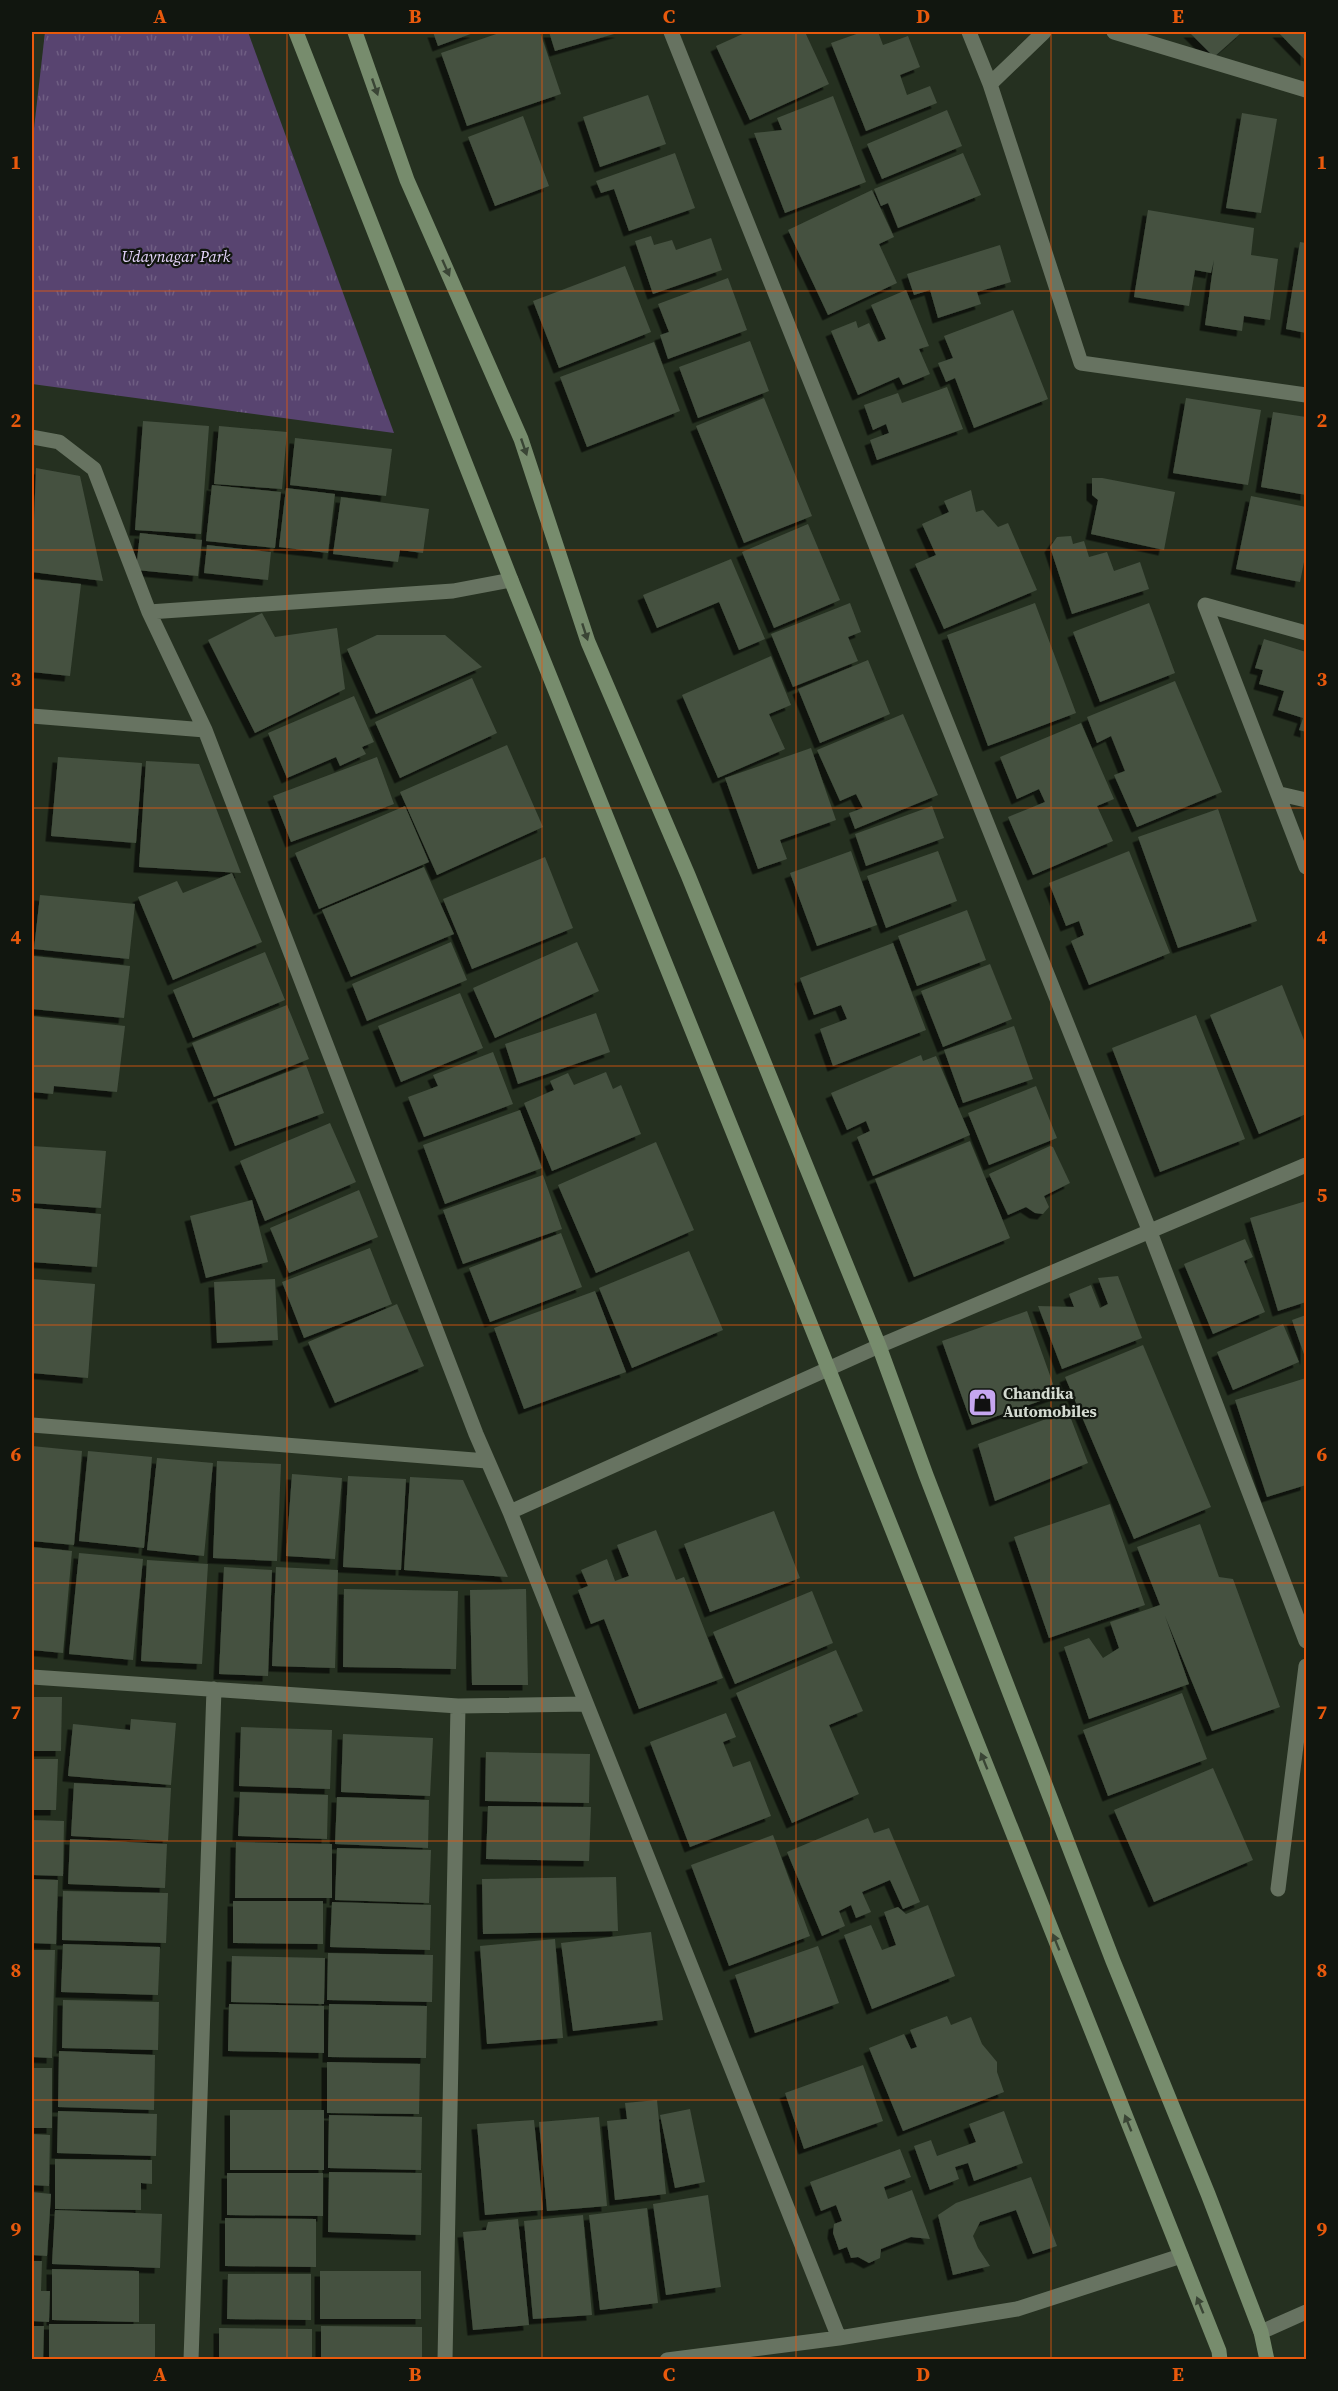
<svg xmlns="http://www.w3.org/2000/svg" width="1338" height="2391" font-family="'Source Serif 4',serif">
<defs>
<pattern id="grass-tufts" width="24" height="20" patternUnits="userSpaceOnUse" patternTransform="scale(1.5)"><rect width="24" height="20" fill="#584470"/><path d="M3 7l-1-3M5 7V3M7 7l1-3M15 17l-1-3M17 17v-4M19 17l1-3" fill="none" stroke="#6f5e83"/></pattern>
<filter id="shadow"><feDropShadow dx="-5.5" dy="5.5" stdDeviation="0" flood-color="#0009"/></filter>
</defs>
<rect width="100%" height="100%" fill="#253020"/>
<path fill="url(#grass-tufts)" d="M 45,32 L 248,32 L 394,433 L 32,384 L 32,146 Z"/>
<path fill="#455140" filter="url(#shadow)" d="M 433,32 L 476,32 L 438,46 Z
M 502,32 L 540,32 L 561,94 L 467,126 L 441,53 Z
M 549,32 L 621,32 L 555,51 Z
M 747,32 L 805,32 L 829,84 L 750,120 L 716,46 Z
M 862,32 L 878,32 L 883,45 L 908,36 L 920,67 L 900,75 L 907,95 L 930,86 L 937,103 L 866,131 L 831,43 Z
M 1189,32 L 1242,32 L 1214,57 Z
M 1278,32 L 1306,32 L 1306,61 Z
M 648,95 L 666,144 L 600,167 L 583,117 Z
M 833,96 L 866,182 L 785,213 L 754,133 L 782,130 L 777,118 Z
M 947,110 L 962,146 L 882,179 L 867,144 Z
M 1242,113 L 1277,119 L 1261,213 L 1226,208 Z
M 523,116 L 549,186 L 495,206 L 468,137 Z
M 675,153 L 695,208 L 629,231 L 614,189 L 601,193 L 596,181 Z
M 963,153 L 981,195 L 898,228 L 888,203 L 881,206 L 874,189 Z
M 872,190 L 894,237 L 879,244 L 897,283 L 828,315 L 788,230 Z
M 1148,210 L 1254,228 L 1251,255 L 1278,259 L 1270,320 L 1244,316 L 1242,331 L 1205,325 L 1214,260 L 1211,273 L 1195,270 L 1189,306 L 1134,297 Z
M 651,236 L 654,245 L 672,240 L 676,250 L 711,238 L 722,270 L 653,294 L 635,241 Z
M 1300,242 L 1306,243 L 1306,333 L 1286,329 Z
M 1000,245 L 1011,282 L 977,292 L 981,304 L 938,318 L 930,290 L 914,295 L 907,274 Z
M 625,266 L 651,332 L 559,368 L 533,301 Z
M 728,278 L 747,330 L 668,359 L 660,335 L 669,332 L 658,304 Z
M 906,290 L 929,346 L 919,349 L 930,374 L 903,385 L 899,377 L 858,395 L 831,331 L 856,321 L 858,328 L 869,323 L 878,342 L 886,339 L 871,305 Z
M 1013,310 L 1048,399 L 974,428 L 955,378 L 946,382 L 938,363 L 953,358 L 944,336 Z
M 750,341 L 769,391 L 698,418 L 679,367 Z
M 654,342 L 680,411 L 587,447 L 560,377 Z
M 947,387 L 963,429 L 877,460 L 870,440 L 889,433 L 886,424 L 873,430 L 864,405 L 898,393 L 902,403 Z
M 764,398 L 812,516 L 744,543 L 696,426 Z
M 1186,398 L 1261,410 L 1248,485 L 1173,473 Z
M 1273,412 L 1306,417 L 1306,495 L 1261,487 Z
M 143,421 L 209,426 L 201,534 L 135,530 Z
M 219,426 L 287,432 L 282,489 L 214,484 Z
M 295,438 L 392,449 L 386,496 L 290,485 Z
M 36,468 L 80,476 L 103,581 L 32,572 Z
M 1092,478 L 1102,478 L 1175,492 L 1164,550 L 1091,534 L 1098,500 L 1092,495 Z
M 212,485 L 281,492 L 275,548 L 206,541 Z
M 286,488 L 335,494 L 328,553 L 279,547 Z
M 971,490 L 976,512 L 983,510 L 998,527 L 1008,523 L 1037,590 L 944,629 L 915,564 L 936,555 L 922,524 L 949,512 L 944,501 Z
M 1251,496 L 1306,507 L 1306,552 L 1300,582 L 1236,569 Z
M 341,497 L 429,509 L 423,553 L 400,550 L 398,562 L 333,554 Z
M 808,524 L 840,600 L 774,628 L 742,552 Z
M 140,533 L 202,540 L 198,576 L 136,570 Z
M 1071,536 L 1073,544 L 1084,541 L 1089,557 L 1107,552 L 1114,571 L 1140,562 L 1149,589 L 1072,614 L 1050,547 L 1057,537 Z
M 207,545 L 271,552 L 268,580 L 204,573 Z
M 731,559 L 765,639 L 739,650 L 719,602 L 657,628 L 643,595 Z
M 32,579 L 81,584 L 70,676 L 32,672 Z
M 850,603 L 861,632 L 848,637 L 858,661 L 793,687 L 771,634 Z
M 1035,603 L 1076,713 L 988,746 L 947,635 Z
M 1149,603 L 1175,673 L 1100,702 L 1073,632 Z
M 262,613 L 275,637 L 337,628 L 345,689 L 255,733 L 208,640 Z
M 377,635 L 445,635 L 482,667 L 376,714 L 347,649 Z
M 1264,639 L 1306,652 L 1306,732 L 1299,730 L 1303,718 L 1278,710 L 1284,691 L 1259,684 L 1263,670 L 1255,668 Z
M 771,656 L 791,705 L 769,714 L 785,749 L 718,778 L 682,695 Z
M 868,660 L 890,714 L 820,743 L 798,689 Z
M 472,678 L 497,733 L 400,778 L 375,722 Z
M 1175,681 L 1222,792 L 1137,827 L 1114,775 L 1125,771 L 1111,736 L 1097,743 L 1087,717 Z
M 354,696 L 374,742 L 362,747 L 366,754 L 340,766 L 336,757 L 287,778 L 268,733 Z
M 903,714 L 938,795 L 855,829 L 849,813 L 863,808 L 856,794 L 840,801 L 817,750 Z
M 1081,723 L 1114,799 L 1097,806 L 1113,841 L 1033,875 L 1008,817 L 1045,802 L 1039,789 L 1017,799 L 1000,757 Z
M 507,745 L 543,827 L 437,875 L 400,792 Z
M 811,748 L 836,820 L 780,840 L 787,859 L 758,869 L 725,778 Z
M 58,757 L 142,763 L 136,843 L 51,836 Z
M 377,757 L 394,804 L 291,842 L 273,796 Z
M 146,761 L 199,764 L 241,873 L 139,867 Z
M 405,806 L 429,862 L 319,909 L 295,853 Z
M 932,806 L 944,838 L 866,866 L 855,834 Z
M 1218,809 L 1257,921 L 1178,948 L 1138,837 Z
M 851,851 L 877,925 L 817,946 L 790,873 Z
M 938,851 L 957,901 L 886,928 L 867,876 Z
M 1129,851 L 1170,953 L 1089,985 L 1071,941 L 1084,935 L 1079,921 L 1066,926 L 1049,883 Z
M 545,857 L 573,928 L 472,969 L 443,899 Z
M 424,867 L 454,934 L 351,977 L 322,910 Z
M 232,873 L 262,942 L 173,980 L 138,897 L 177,881 L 183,893 Z
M 40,895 L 135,904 L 129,959 L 34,949 Z
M 967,910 L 986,960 L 917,986 L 898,936 Z
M 451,942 L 467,980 L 367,1021 L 352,984 Z
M 577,942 L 599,991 L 495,1038 L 473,988 Z
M 893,943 L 926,1030 L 833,1066 L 820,1029 L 847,1019 L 841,1005 L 814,1015 L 800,978 Z
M 265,952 L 285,1000 L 193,1038 L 173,990 Z
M 34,956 L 130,966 L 124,1018 L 32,1009 Z
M 990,964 L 1012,1019 L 943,1047 L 921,991 Z
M 1282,985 L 1306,1045 L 1306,1114 L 1259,1134 L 1210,1015 Z
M 460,993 L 483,1048 L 401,1082 L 378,1026 Z
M 287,1005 L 309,1059 L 214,1097 L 192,1043 Z
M 596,1013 L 610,1052 L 518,1084 L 505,1044 Z
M 1196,1015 L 1245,1139 L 1160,1172 L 1112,1048 Z
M 32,1016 L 125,1026 L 117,1092 L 54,1086 L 53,1094 L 32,1092 Z
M 1014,1026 L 1033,1079 L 963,1103 L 944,1050 Z
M 493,1052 L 513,1104 L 424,1137 L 408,1097 L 438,1086 L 433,1075 Z
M 921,1055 L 923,1061 L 936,1056 L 970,1135 L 873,1176 L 857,1137 L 870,1131 L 866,1121 L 847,1130 L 831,1093 Z
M 306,1065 L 324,1113 L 235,1146 L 217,1099 Z
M 606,1072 L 613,1089 L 621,1085 L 641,1134 L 552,1171 L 524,1103 L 554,1090 L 550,1081 L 568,1073 L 574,1085 Z
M 1036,1086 L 1057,1138 L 989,1165 L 968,1113 Z
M 520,1110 L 542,1168 L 445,1204 L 423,1145 Z
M 330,1123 L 356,1182 L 265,1221 L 240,1161 Z
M 970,1141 L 1010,1238 L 914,1277 L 875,1179 Z
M 656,1142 L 694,1230 L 596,1273 L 558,1185 Z
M 32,1146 L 106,1151 L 101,1208 L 32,1203 Z
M 1050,1146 L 1053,1147 L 1070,1183 L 1044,1196 L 1049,1207 L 1043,1214 L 1035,1213 L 1026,1207 L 1008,1215 L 989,1174 Z
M 543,1175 L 562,1229 L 463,1264 L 443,1210 Z
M 359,1190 L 378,1237 L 289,1273 L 270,1228 Z
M 252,1200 L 268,1262 L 206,1278 L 190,1216 Z
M 1306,1201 L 1306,1302 L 1278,1311 L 1250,1218 Z
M 32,1208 L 101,1214 L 97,1267 L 32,1262 Z
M 561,1233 L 582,1287 L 490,1322 L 469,1268 Z
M 1245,1239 L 1253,1257 L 1244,1261 L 1265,1312 L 1213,1334 L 1184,1264 Z
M 370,1248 L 392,1304 L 304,1338 L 282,1282 Z
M 689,1251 L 723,1330 L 632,1368 L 599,1288 Z
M 1118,1276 L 1142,1338 L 1062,1369 L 1038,1306 L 1074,1307 L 1069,1294 L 1091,1285 L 1100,1308 L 1108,1304 L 1098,1278 Z
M 32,1279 L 95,1284 L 88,1378 L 32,1373 Z
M 275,1279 L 278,1340 L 217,1343 L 214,1282 Z
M 595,1291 L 626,1372 L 524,1409 L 494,1328 Z
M 397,1304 L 424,1366 L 335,1403 L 308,1342 Z
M 1027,1311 L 1057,1395 L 972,1425 L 942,1341 Z
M 1306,1315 L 1306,1360 L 1292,1320 Z
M 1283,1324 L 1299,1362 L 1233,1390 L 1217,1352 Z
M 1143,1345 L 1211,1507 L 1134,1539 L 1065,1377 Z
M 1306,1378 L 1306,1485 L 1267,1497 L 1235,1400 Z
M 1068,1411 L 1088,1463 L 995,1501 L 978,1444 Z
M 32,1446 L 82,1451 L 74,1545 L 32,1541 Z
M 88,1451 L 152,1457 L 144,1548 L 79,1541 Z
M 157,1458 L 213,1463 L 204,1556 L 147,1550 Z
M 217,1461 L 281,1464 L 277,1561 L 213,1558 Z
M 292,1474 L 342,1478 L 335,1559 L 286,1556 Z
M 348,1476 L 406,1479 L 401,1570 L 343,1567 Z
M 410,1477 L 463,1480 L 508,1577 L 404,1570 Z
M 1110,1504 L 1145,1605 L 1049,1638 L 1014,1537 Z
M 774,1511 L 800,1578 L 710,1612 L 684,1544 Z
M 1200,1524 L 1219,1577 L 1233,1579 L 1280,1707 L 1212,1731 L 1165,1616 L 1189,1684 L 1089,1719 L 1064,1647 L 1089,1638 L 1103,1658 L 1119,1648 L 1110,1622 L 1160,1605 L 1137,1547 Z
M 656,1530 L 676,1580 L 684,1577 L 723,1678 L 639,1709 L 604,1619 L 591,1624 L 578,1590 L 588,1586 L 581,1570 L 607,1559 L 615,1581 L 629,1576 L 617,1545 Z
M 32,1547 L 72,1551 L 63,1653 L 32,1650 Z
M 79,1553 L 143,1559 L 133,1660 L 69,1654 Z
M 147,1560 L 208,1564 L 202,1664 L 141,1661 Z
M 224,1567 L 272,1570 L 268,1676 L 219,1674 Z
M 276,1567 L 338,1570 L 335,1668 L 272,1666 Z
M 344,1589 L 458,1591 L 456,1669 L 343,1667 Z
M 526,1589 L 528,1685 L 472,1685 L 470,1590 Z
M 812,1591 L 833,1643 L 735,1684 L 713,1632 Z
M 836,1650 L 863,1711 L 829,1725 L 859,1794 L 792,1823 L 736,1693 Z
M 1182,1693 L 1207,1759 L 1108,1796 L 1083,1730 Z
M 32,1697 L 62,1697 L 61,1751 L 32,1751 Z
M 726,1713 L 736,1737 L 723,1742 L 733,1767 L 750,1761 L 771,1816 L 690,1847 L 650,1742 Z
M 131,1719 L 176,1723 L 171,1785 L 68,1776 L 73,1724 L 130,1730 Z
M 241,1727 L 332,1730 L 330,1789 L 239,1786 Z
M 343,1734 L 433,1738 L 430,1796 L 341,1792 Z
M 486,1752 L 590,1754 L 589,1803 L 485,1801 Z
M 32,1759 L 58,1759 L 56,1810 L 32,1810 Z
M 1213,1768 L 1253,1860 L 1154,1902 L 1114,1810 Z
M 74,1783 L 171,1788 L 168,1841 L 71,1836 Z
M 240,1792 L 328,1795 L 327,1839 L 238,1836 Z
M 337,1797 L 429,1800 L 428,1848 L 335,1844 Z
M 488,1806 L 591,1807 L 589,1861 L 486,1859 Z
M 868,1818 L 874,1833 L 889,1828 L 920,1902 L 903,1909 L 890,1880 L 862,1892 L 871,1912 L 856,1918 L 851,1905 L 839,1911 L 845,1926 L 822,1936 L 787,1852 Z
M 32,1820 L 64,1821 L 63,1876 L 32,1875 Z
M 773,1835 L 810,1936 L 729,1966 L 691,1865 Z
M 70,1839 L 167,1844 L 165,1888 L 68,1884 Z
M 236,1842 L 332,1844 L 332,1898 L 235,1898 Z
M 337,1848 L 431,1850 L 429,1903 L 335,1900 Z
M 616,1877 L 618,1931 L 483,1934 L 482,1879 Z
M 32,1879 L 58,1880 L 56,1944 L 32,1943 Z
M 63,1891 L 168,1893 L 166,1943 L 62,1940 Z
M 233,1901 L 323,1901 L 323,1944 L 233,1943 Z
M 332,1902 L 431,1905 L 430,1950 L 330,1947 Z
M 928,1905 L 955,1976 L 872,2009 L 844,1935 L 871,1925 L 882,1950 L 896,1945 L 884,1912 L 898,1907 L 906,1914 Z
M 651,1932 L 663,2020 L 573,2031 L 561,1943 Z
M 555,1939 L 563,2038 L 487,2044 L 480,1946 Z
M 63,1944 L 160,1947 L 158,1995 L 61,1992 Z
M 818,1946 L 839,2003 L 755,2033 L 735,1975 Z
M 32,1950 L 55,1950 L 52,2058 L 32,2057 Z
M 328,1953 L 433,1955 L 432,2002 L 327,2000 Z
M 232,1956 L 325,1958 L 324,2004 L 231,2002 Z
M 63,2000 L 159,2002 L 158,2050 L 62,2048 Z
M 229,2004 L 324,2006 L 324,2053 L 228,2051 Z
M 329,2004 L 427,2006 L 426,2058 L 328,2057 Z
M 947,2016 L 951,2025 L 971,2017 L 982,2044 L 997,2062 L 997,2072 L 1004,2092 L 903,2131 L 869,2048 L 904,2034 L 911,2049 L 917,2047 L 910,2030 Z
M 59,2051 L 155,2055 L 154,2110 L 58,2107 Z
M 327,2062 L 420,2064 L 419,2114 L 327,2113 Z
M 863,2065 L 883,2121 L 804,2149 L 785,2093 Z
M 32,2068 L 52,2068 L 52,2128 L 32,2128 Z
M 657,2100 L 666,2194 L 615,2200 L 607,2121 L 627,2119 L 625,2103 Z
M 690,2109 L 705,2182 L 675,2188 L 660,2115 Z
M 230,2110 L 324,2110 L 324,2170 L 230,2170 Z
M 58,2111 L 157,2114 L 156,2156 L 57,2153 Z
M 1004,2111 L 1023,2163 L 974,2181 L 968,2163 L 955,2167 L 959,2179 L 930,2190 L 914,2146 L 931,2140 L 937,2156 L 976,2142 L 969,2124 Z
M 329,2115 L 422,2117 L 421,2170 L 328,2168 Z
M 599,2117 L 607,2206 L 547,2211 L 539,2122 Z
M 534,2120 L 543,2210 L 485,2215 L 477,2124 Z
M 32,2134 L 50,2135 L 49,2186 L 32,2185 Z
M 900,2149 L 911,2177 L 884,2187 L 888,2199 L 912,2190 L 930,2239 L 911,2237 L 881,2249 L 880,2258 L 869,2263 L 858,2257 L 851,2258 L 847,2247 L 839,2250 L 833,2233 L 834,2224 L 842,2221 L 836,2205 L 821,2211 L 810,2182 Z
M 55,2159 L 152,2160 L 152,2184 L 141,2183 L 141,2210 L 55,2209 Z
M 329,2172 L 422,2173 L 421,2235 L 328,2232 Z
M 227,2173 L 323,2173 L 323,2216 L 227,2215 Z
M 1031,2177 L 1057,2246 L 1033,2254 L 1016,2210 L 980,2222 L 973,2236 L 978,2248 L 990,2266 L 953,2275 L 938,2215 L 956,2203 Z
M 32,2192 L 51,2194 L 47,2256 L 32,2255 Z
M 708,2195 L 721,2287 L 666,2295 L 653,2204 Z
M 647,2208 L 658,2303 L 600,2310 L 589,2215 Z
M 55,2210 L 162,2214 L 160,2268 L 52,2264 Z
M 583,2215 L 592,2315 L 533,2319 L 524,2221 Z
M 225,2218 L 316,2219 L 316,2267 L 225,2266 Z
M 518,2219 L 529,2325 L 473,2330 L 463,2232 L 486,2230 L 488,2222 Z
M 32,2261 L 42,2261 L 41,2291 L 50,2291 L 49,2322 L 32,2321 Z
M 52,2269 L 139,2271 L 139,2322 L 52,2320 Z
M 320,2271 L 421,2271 L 421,2319 L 320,2319 Z
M 228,2274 L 311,2274 L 311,2320 L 227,2319 Z
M 49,2324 L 155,2324 L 155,2360 L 49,2360 Z
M 32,2326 L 44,2326 L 43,2360 L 32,2360 Z
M 321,2326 L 422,2327 L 422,2360 L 321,2360 Z
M 219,2328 L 312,2329 L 312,2360 L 219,2360 Z"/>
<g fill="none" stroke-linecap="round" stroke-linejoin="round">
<path stroke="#677361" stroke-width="15" d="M 671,32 L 1150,1232 L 1306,1641
M 969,32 L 990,84 L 1044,32
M 1114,32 L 1306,90
M 990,84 L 1081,363 L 1306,395
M 32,437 L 59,442 L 94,469 L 149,612
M 1306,633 L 1205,605 L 1306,867
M 32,716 L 205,730
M 1280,794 L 1306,800
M 32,1425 L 487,1461
M 510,1512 L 476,1434 L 205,730 L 149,612 L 453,591 L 511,580
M 32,1677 L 458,1706 L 586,1704
M 1278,1889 L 1306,1666
M 1181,2256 L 1017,2309 L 839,2338 L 510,1512 L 879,1346 L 1306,1165
M 1261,2332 L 1306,2312
M 191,2360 L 214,1689
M 445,2360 L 458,1706
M 667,2360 L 839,2338"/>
<path stroke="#778c6d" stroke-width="15" d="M 296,32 L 511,580 L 828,1368 L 1219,2351 L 1220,2360
M 355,32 L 407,180 L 521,439 L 588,642 L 688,875 L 879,1346 L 926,1475 L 1113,1961 L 1208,2194 L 1261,2332 L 1267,2360"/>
</g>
<defs><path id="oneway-solid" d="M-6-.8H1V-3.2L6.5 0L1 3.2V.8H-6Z" transform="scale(1.5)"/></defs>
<g fill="#3a4535">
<use href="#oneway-solid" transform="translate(375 87) rotate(71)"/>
<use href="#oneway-solid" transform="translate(446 268) rotate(66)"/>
<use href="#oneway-solid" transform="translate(524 447) rotate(71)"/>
<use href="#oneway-solid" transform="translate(585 632) rotate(72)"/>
<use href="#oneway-solid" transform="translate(984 1761) rotate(-112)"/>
<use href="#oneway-solid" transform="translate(1056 1942) rotate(-112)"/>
<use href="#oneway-solid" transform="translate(1128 2123) rotate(-112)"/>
<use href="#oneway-solid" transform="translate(1200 2305) rotate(-112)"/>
</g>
<path fill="none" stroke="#e8590c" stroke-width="1.5" stroke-opacity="0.55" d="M 287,32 L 287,2360M 542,32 L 542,2360M 796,32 L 796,2360M 1051,32 L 1051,2360M 32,291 L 1306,291M 32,550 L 1306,550M 32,808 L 1306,808M 32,1066 L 1306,1066M 32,1325 L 1306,1325M 32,1583 L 1306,1583M 32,1841 L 1306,1841M 32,2100 L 1306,2100"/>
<defs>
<symbol id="shop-square" viewBox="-11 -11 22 22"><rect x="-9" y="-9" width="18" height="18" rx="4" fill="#c6a6f0" stroke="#11160f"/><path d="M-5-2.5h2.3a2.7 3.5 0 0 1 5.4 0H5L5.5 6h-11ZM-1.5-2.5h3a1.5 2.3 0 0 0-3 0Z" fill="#111"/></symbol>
</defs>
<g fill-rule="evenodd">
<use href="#shop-square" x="966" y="1386" width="33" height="33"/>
</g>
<g text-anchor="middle" stroke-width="4.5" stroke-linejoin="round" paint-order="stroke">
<g font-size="16" font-style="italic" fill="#e5d5fb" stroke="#11160f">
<text x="176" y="262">Udaynagar Park</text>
</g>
<g font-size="16" font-weight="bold" fill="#d3dad0" stroke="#11160f" text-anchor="start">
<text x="1003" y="1399">Chandika<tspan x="1003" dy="18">Automobiles</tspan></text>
</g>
</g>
<rect width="1338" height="2391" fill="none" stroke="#11160f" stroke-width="66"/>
<rect x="33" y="33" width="1272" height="2325" fill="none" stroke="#e8590c" stroke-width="2"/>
<g font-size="20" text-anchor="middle" font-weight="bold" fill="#e8590c">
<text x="160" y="23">A</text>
<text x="415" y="23">B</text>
<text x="669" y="23">C</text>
<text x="923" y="23">D</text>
<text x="1178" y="23">E</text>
<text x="16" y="169">1</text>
<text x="1322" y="169">1</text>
<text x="16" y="427">2</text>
<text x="1322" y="427">2</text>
<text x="16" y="686">3</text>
<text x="1322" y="686">3</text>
<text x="16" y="944">4</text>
<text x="1322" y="944">4</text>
<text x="16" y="1202">5</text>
<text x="1322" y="1202">5</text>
<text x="16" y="1461">6</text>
<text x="1322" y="1461">6</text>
<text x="16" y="1719">7</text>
<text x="1322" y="1719">7</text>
<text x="16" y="1977">8</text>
<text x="1322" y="1977">8</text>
<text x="16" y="2236">9</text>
<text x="1322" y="2236">9</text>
<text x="160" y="2381">A</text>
<text x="415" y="2381">B</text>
<text x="669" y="2381">C</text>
<text x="923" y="2381">D</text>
<text x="1178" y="2381">E</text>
</g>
</svg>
